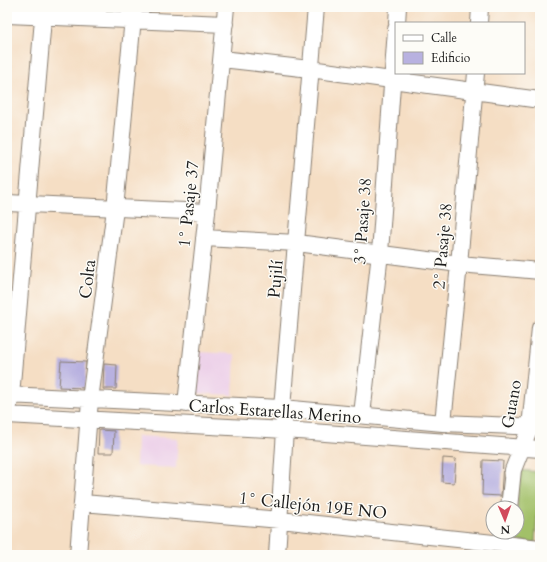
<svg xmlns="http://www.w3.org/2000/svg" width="547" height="562" font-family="Cardo,serif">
<rect width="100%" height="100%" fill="#fdfcf7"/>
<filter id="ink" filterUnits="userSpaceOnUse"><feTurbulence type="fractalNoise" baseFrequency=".025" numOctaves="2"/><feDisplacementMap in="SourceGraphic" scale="8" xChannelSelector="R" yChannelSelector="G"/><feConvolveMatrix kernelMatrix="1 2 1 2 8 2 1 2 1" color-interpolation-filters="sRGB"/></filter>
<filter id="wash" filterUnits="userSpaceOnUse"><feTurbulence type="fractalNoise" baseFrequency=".012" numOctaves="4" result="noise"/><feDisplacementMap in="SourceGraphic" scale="16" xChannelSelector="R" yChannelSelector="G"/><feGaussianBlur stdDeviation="0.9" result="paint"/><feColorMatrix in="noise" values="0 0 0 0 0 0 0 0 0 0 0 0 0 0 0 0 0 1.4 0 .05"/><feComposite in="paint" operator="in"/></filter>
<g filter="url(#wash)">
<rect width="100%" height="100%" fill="#f5dec4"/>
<path fill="#edd1e9" d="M 199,352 L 235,354 L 233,395 L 196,393 Z
M 137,436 L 178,438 L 176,468 L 136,466 Z"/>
<path fill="#a2c067" stroke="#5f6e42" d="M 55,7 L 129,7 L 128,16 L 55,11 Z
M 518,470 L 540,472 L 535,543 L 512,541 L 513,532 L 517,532 Z"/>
<g id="blocks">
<path fill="#b8b1e0" d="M 61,361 L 86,362 L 85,388 L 59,387 Z
M 104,364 L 117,365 L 116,389 L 103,389 Z
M 99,430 L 114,431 L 113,453 L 98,453 Z
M 443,458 L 456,459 L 454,483 L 442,482 Z
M 483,460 L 503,461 L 501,496 L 482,495 Z
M 479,549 L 490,550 L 490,555 L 478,555 Z"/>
</g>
</g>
<g filter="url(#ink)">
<use href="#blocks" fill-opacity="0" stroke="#887d70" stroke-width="1"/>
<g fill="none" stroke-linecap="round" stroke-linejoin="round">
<defs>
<path id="minor" d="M 44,7 L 11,396 L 7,415 L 285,430 L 540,449
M 7,15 L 225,24
M 397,23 L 398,7
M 479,23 L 480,7
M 222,59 L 310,69 L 540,100
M 7,203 L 207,212
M 204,238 L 297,243 L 459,264 L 540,271
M 7,395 L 282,408 L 443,423 L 540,427
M 186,404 L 207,212 L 226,7
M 362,415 L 380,253 L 396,29
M 443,423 L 459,264 L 476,73
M 83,503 L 280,520 L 540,548
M 509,508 L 513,470 L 530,427 L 540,328
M 78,555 L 90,400 L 115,209 L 134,7
M 277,555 L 285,430 L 282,408 L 316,7"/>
</defs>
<use href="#minor" stroke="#887d70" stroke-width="18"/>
<use href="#minor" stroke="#fff" stroke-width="16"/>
</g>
</g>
<g text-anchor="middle" stroke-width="3" stroke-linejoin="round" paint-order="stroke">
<g font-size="17" fill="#1c1c1c" stroke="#fdfcf7">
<text transform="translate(188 204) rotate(-84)" y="6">1° Pasaje 37</text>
<text transform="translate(362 221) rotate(-86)" y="6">3° Pasaje 38</text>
<text transform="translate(442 246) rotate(-85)" y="6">2° Pasaje 38</text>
<text transform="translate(87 279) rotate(-83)" y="6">Colta</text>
<text transform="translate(275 279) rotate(-85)" y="6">Pujilí</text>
<text transform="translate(511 404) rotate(-80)" y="6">Guano</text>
<text transform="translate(275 411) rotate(4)" y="6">Carlos Estarellas Merino</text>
<text transform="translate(313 505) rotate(6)" y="6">1° Callejón 19E NO</text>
</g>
</g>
<rect width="547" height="562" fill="none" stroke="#fdfcf7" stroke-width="24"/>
<rect x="395" y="22" width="130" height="52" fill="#fdfcf7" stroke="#a3a29f"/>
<rect x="403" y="35" width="20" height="6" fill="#ffffff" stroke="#a3a29f"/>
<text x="431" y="42" font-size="12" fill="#1c1c1c">Calle</text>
<rect x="403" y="52" width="20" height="12" fill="#b8b1e0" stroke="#a3a29f"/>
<text x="431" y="62" font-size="12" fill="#1c1c1c">Edificio</text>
<g transform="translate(505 520) rotate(178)"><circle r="19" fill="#fdfcf7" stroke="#a3a29f"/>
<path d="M0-3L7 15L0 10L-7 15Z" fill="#d1495b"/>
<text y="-6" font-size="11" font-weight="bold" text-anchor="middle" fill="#1c1c1c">N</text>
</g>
</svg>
